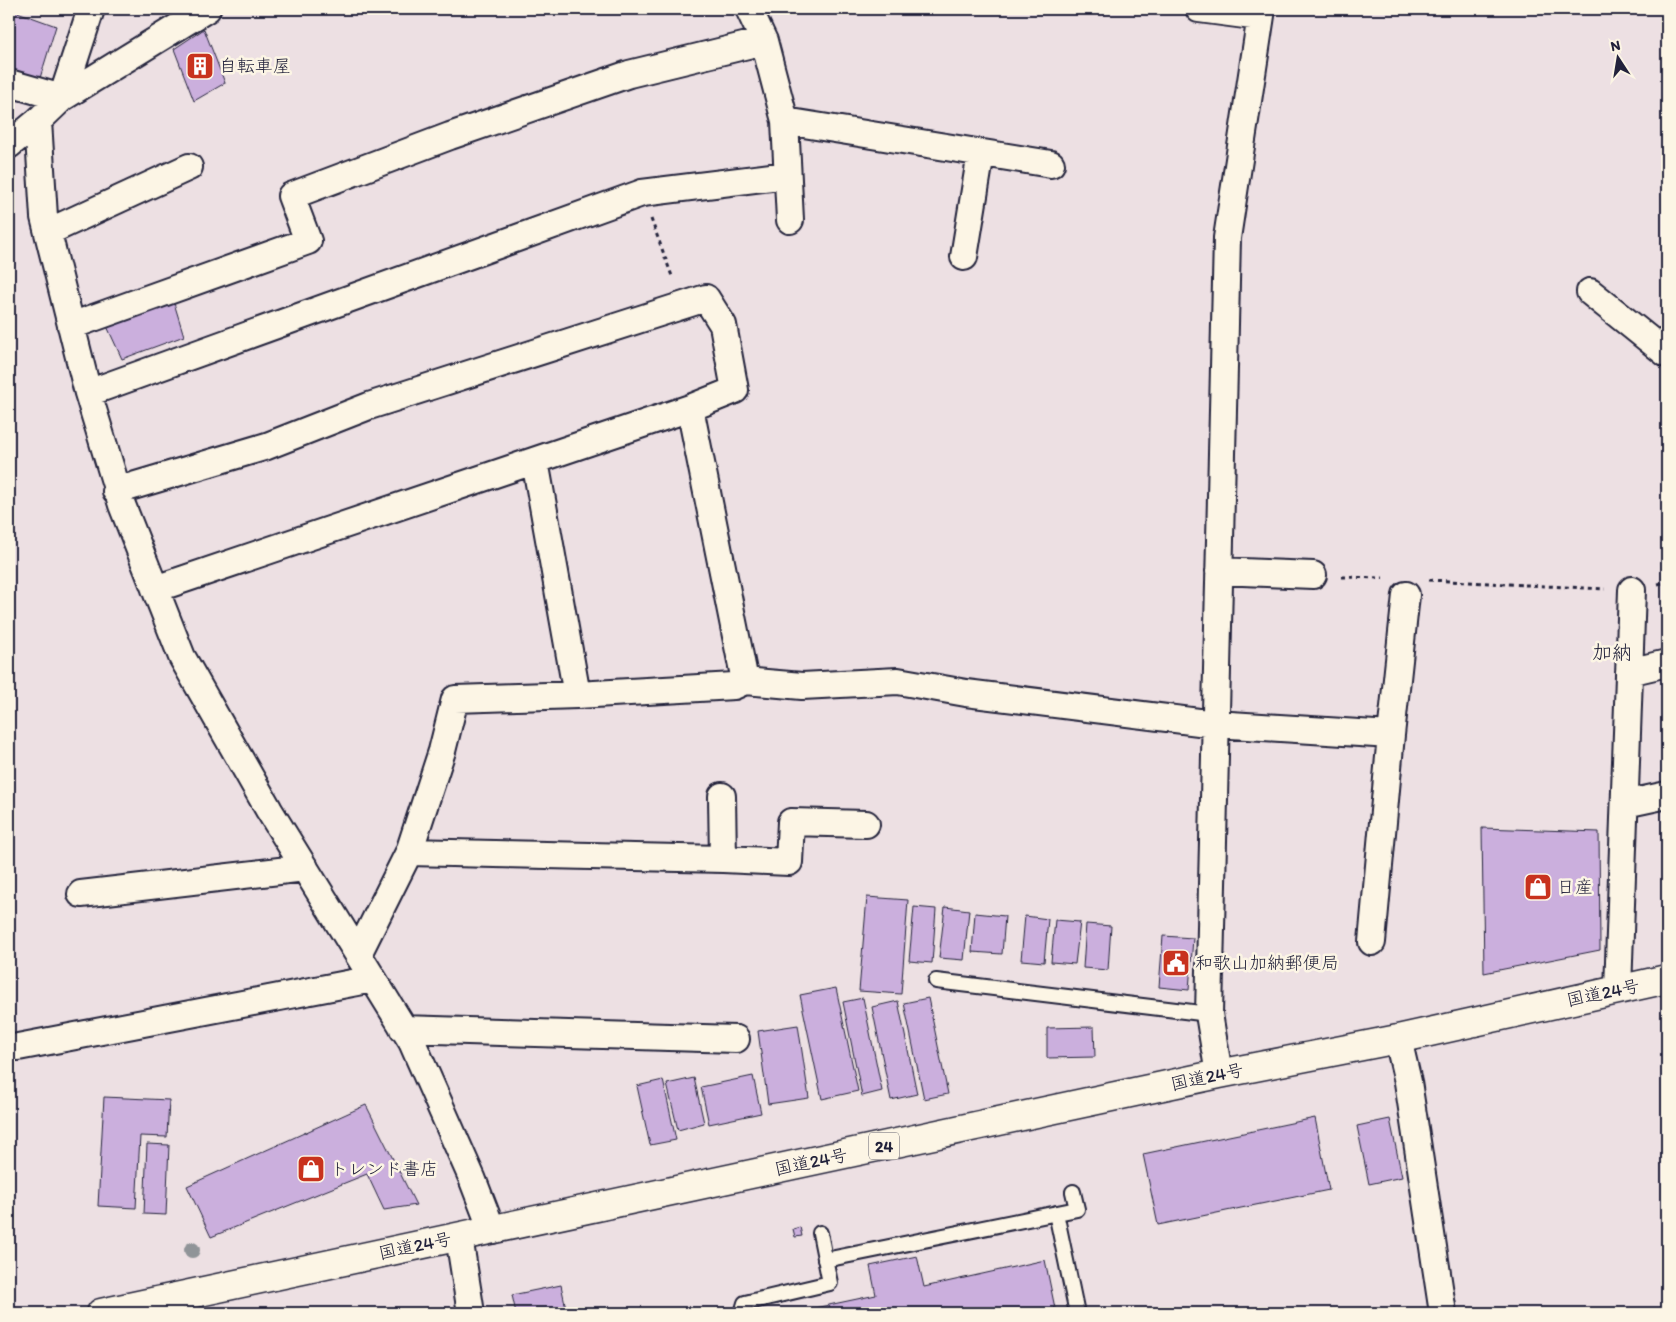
<svg xmlns="http://www.w3.org/2000/svg" width="1676" height="1322" font-family="Itim,'Klee One',sans-serif">
<rect width="100%" height="100%" fill="#ede0e3"/>
<filter id="ink" filterUnits="userSpaceOnUse"><feTurbulence type="fractalNoise" baseFrequency=".02" numOctaves="2"/><feDisplacementMap in="SourceGraphic" scale="10" xChannelSelector="R" yChannelSelector="G"/><feConvolveMatrix kernelMatrix="1 2 1 2 8 2 1 2 1" color-interpolation-filters="sRGB"/></filter>
<g filter="url(#ink)">
<path fill="#cbafdd" stroke="#22223b" d="M 9,9 L 56,26 L 40,78 L 9,71 Z
M 204,29 L 225,83 L 194,101 L 174,49 Z
M 174,303 L 184,336 L 122,359 L 106,324 Z
M 1482,828 L 1599,832 L 1600,950 L 1484,973 Z
M 867,897 L 908,900 L 901,994 L 859,991 Z
M 914,907 L 936,909 L 932,963 L 909,961 Z
M 945,907 L 969,910 L 964,960 L 939,958 Z
M 975,913 L 1005,916 L 1002,954 L 972,952 Z
M 1025,916 L 1048,919 L 1044,962 L 1021,960 Z
M 1055,920 L 1080,922 L 1075,964 L 1051,962 Z
M 1086,924 L 1111,926 L 1108,970 L 1083,968 Z
M 1163,936 L 1193,938 L 1189,990 L 1159,987 Z
M 836,988 L 858,1091 L 822,1099 L 800,995 Z
M 863,998 L 882,1091 L 862,1096 L 843,1002 Z
M 928,998 L 948,1094 L 924,1099 L 904,1003 Z
M 898,1001 L 917,1094 L 891,1100 L 872,1007 Z
M 798,1025 L 809,1098 L 768,1104 L 758,1031 Z
M 1094,1027 L 1095,1057 L 1047,1058 L 1047,1028 Z
M 753,1076 L 761,1113 L 709,1124 L 701,1087 Z
M 694,1078 L 704,1123 L 678,1130 L 667,1084 Z
M 663,1080 L 676,1140 L 650,1145 L 637,1086 Z
M 104,1097 L 169,1100 L 167,1137 L 140,1136 L 136,1208 L 98,1206 Z
M 366,1105 L 416,1205 L 384,1210 L 367,1174 L 211,1237 L 187,1186 Z
M 1315,1118 L 1329,1190 L 1158,1225 L 1143,1154 Z
M 1390,1119 L 1402,1177 L 1369,1184 L 1357,1126 Z
M 147,1144 L 169,1145 L 166,1215 L 144,1214 Z
M 800,1227 L 802,1236 L 795,1237 L 793,1229 Z
M 917,1256 L 924,1287 L 1045,1260 L 1056,1313 L 791,1313 L 876,1295 L 870,1266 Z
M 561,1285 L 567,1313 L 516,1313 L 512,1295 Z"/>
<g fill="none" stroke-linecap="round" stroke-linejoin="round">
<defs>
<path id="service" d="M 936,981 L 1209,1014
M 1056,1213 L 1077,1313
M 825,1260 L 1077,1209 L 1073,1192
M 742,1313 L 745,1303 L 830,1283 L 820,1233"/>
<path id="minor" d="M 749,9 L 764,41 L 785,121 L 790,220
M 1199,9 L 1260,17
M 9,83 L 62,98
M 62,98 L 91,9
M 38,121 L 44,217 L 88,393 L 122,505 L 182,657 L 269,810 L 412,1042 L 472,1178 L 492,1230
M 785,121 L 1051,164
M 9,145 L 38,121 L 62,98 L 207,9
M 48,232 L 189,167
M 964,257 L 981,153
M 1590,292 L 1667,354
M 71,326 L 308,241 L 291,196 L 450,136 L 629,74 L 764,41
M 88,393 L 642,193 L 787,175
M 535,461 L 577,695
M 116,491 L 267,446 L 369,406 L 706,298 L 723,325 L 735,390 L 690,408 L 745,681 L 802,686 L 898,681 L 966,693 L 1215,724 L 1391,735
M 1219,571 L 1313,575
M 155,589 L 690,408
M 1629,672 L 1667,663
M 1625,804 L 1667,795
M 409,852 L 723,859 L 722,796
M 723,859 L 789,862 L 791,822 L 866,824
M 81,894 L 305,868
M 1372,942 L 1391,735 L 1406,595
M 358,954 L 409,852 L 442,751 L 455,699 L 577,695 L 734,686 L 745,681
M 1618,990 L 1632,590
M 403,1029 L 736,1039
M 1398,1039 L 1408,1082 L 1443,1313
M 18,1047 L 373,979
M 1219,1074 L 1209,1014 L 1227,238 L 1262,9
M 459,1237 L 471,1313"/>
<path id="trunk" d="M 101,1313 L 1219,1074 L 1398,1039 L 1667,979"/>
</defs>
<use href="#service" stroke="#22223b" stroke-width="18"/>
<use href="#minor" stroke="#22223b" stroke-width="30"/>
<use href="#trunk" stroke="#22223b" stroke-width="31"/>
<path stroke="#22223b" stroke-width="3" stroke-dasharray="4 4" stroke-linecap="butt" d="M 651,219 L 673,279
M 1342,577 L 1383,578
M 1429,580 L 1605,589
M 1658,584 L 1667,582"/>
<use href="#service" stroke="#fcf5e5" stroke-width="14"/>
<use href="#minor" stroke="#fcf5e5" stroke-width="26"/>
<use href="#trunk" stroke="#fcf5e5" stroke-width="28"/>
</g>
<circle fill="#909498" cx="192" cy="1250" r="8"/>
</g>
<defs>
<symbol id="building-square" viewBox="-11 -11 22 22"><rect x="-9" y="-9" width="18" height="18" rx="4" fill="#c8321e" stroke="#fcf5e5"/><path d="M-4-6H4V6H1V3H-1V6H-4ZM-2.5-4.3h1.7v1.8h-1.7ZM.8-4.3h1.7v1.8H.8ZM-2.5-1h1.7V.8h-1.7ZM.8-1h1.7V.8H.8Z" fill="#fff"/></symbol>
<symbol id="shop-square" viewBox="-11 -11 22 22"><rect x="-9" y="-9" width="18" height="18" rx="4" fill="#c8321e" stroke="#fcf5e5"/><path d="M-5-2.5h2.3a2.7 3.5 0 0 1 5.4 0H5L5.5 6h-11ZM-1.5-2.5h3a1.5 2.3 0 0 0-3 0Z" fill="#fff"/></symbol>
<symbol id="civic-square" viewBox="-11 -11 22 22"><rect x="-9" y="-9" width="18" height="18" rx="4" fill="#c8321e" stroke="#fcf5e5"/><path d="M-.6-6.5H3V-4.5H.6V-3L4-1V1h2V6H-6V1h2V-1L-.6-3ZM-1.2 2.5V6h2.4V2.5Z" fill="#fff"/></symbol>
</defs>
<g fill-rule="evenodd">
<use href="#building-square" x="184" y="50" width="32" height="32"/>
<use href="#shop-square" x="1522" y="871" width="32" height="32"/>
<use href="#civic-square" x="1160" y="947" width="32" height="32"/>
<use href="#shop-square" x="295" y="1153" width="32" height="32"/>
</g>
<g text-anchor="middle" stroke-width="5" stroke-linejoin="round" paint-order="stroke">
<rect fill="#fcf5e5" stroke="#63616e" stroke-width="1" x="869" y="1132.5" width="30" height="27" rx="4"/>
<g font-size="16" font-weight="bold" fill="#22223b">
<text x="884" y="1152">24</text>
</g>
<g font-size="18" fill="#22223b" stroke="#fcf5e5" text-anchor="start">
<text x="219" y="72">自転車屋</text>
<text x="1557" y="893">日産</text>
<text x="1195" y="969">和歌山加納郵便局</text>
<text x="330" y="1175">トレンド書店</text>
</g>
<g font-size="18" fill="#22223b" stroke="#fcf5e5">
<text transform="translate(1603 993) rotate(-12)" y="6">国道24号</text>
<text transform="translate(1207 1077) rotate(-12)" y="6">国道24号</text>
<text transform="translate(811 1162) rotate(-12)" y="6">国道24号</text>
<text transform="translate(415 1246) rotate(-12)" y="6">国道24号</text>
</g>
<g font-size="20" fill="#22223b" stroke="#fcf5e5">
<text x="1612" y="659">加納</text>
</g>
</g>
<rect width="1676" height="1322" fill="none" stroke="#fcf5e5" stroke-width="30"/>
<rect x="15" y="15" width="1646" height="1292" fill="none" stroke="#22223b" stroke-width="2" filter="url(#ink)"/>
<g transform="translate(1618 58) rotate(348)" stroke="#fcf5e5" stroke-width="4" paint-order="stroke">
<path d="M0-4L9 19L0 12L-9 19Z" fill="#22223b"/>
<text y="-8" font-size="14" font-weight="bold" text-anchor="middle" fill="#22223b">N</text>
</g>
</svg>
